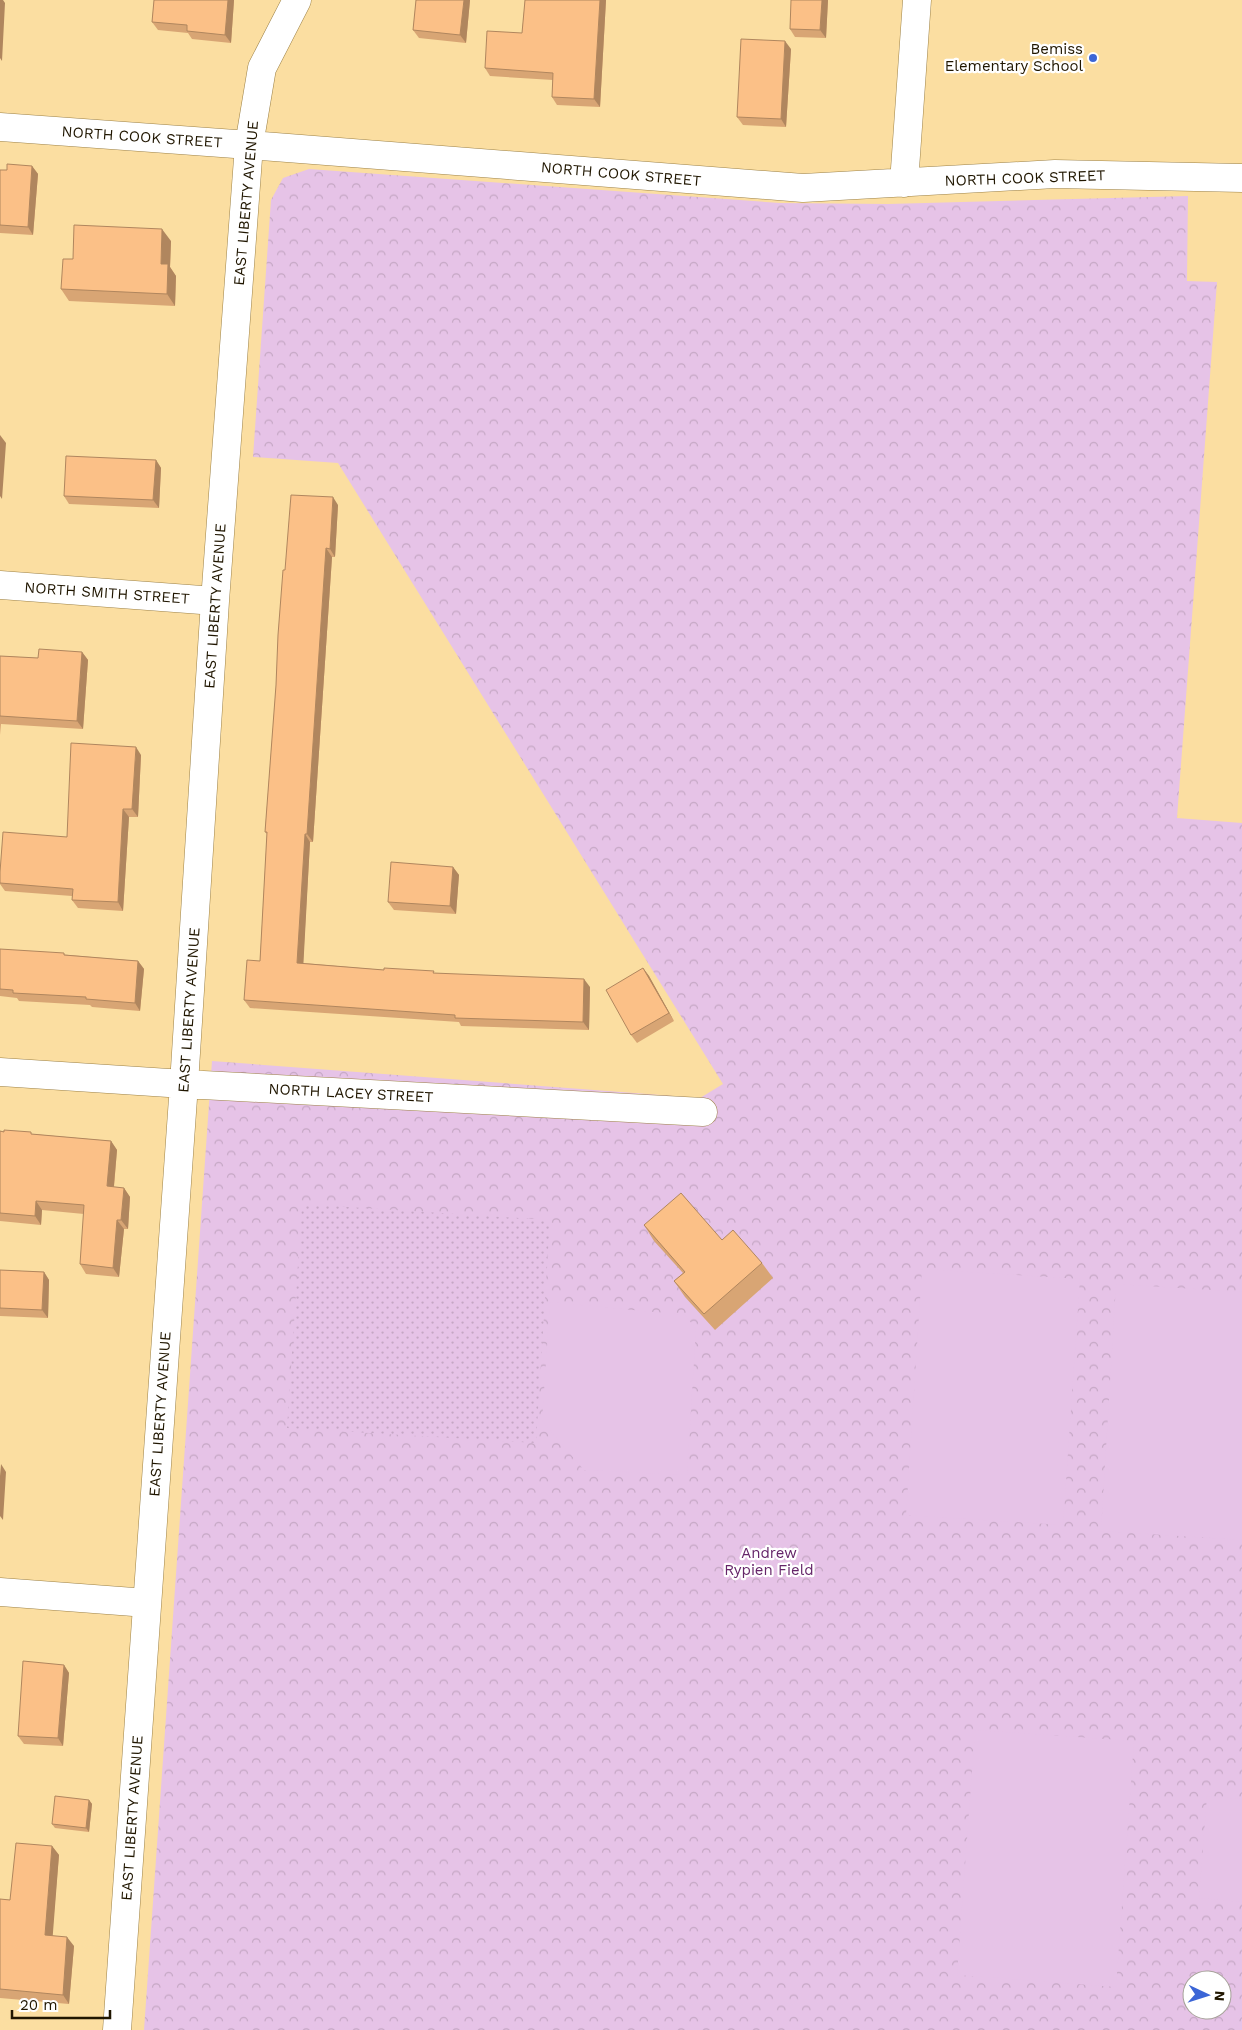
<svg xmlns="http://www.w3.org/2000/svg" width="1242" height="2030" font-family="'Work Sans',sans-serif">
<defs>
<pattern id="forest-crowns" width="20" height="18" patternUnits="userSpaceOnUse" patternTransform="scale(1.25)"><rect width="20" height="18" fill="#e6c3e7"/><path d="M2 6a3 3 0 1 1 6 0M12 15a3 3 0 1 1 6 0" fill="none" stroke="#c5a7c4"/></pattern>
<pattern id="garden-dots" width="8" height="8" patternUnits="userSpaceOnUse" patternTransform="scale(1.25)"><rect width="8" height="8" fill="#e6c3e7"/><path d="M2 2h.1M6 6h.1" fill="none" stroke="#c5a7c4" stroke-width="1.8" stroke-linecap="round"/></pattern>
</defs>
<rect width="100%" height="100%" fill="#fbdea1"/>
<path fill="url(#forest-crowns)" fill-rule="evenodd" d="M 309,169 L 780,203 L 888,204 L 1188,196 L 1187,281 L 1217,282 L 1177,818 L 1242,823 L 1242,2030 L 144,2030 L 212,1061 L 700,1098 L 723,1084 L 338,463 L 253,457 L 271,200 L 283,178 ZM 1192,1980 L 1222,1980 L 1222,2010 L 1192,2010 Z"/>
<path fill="url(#garden-dots)" d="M 302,1204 L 550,1220 L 536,1443 L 287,1428 Z"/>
<path fill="#e6c3e7" d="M 922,1269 L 1080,1279 L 1063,1525 L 906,1515 Z
M 1116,1284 L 1242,1292 L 1242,1540 L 1101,1531 Z
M 550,1302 L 685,1315 L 696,1329 L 687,1475 L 584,1470 L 542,1421 Z
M 975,1730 L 1134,1741 L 1116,1987 L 957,1975 Z
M 1207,1796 L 1242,1799 L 1242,1902 L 1199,1898 Z"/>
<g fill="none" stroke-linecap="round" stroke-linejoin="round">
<defs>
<path id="minor" d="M 0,127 L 249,145 L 803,188 L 1055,174 L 1242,178
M 904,183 L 917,0
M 0,585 L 215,601
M 0,1072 L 184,1084 L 703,1112
M 0,1592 L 147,1603
M 117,2030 L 184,1084 L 215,601 L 249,145 L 262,68 L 297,0"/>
</defs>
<use href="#minor" stroke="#9d8247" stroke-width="29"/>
<use href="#minor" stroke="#fff" stroke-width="28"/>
</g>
<path fill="#d8a574" d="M 154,0 L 234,0 L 231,43 L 192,39 L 188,33 L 158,30 L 152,22 Z
M 416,0 L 470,0 L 466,43 L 419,38 L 413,30 Z
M 525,0 L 606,0 L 600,107 L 557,105 L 552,97 L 553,80 L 490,76 L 485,68 L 522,33 Z
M 828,0 L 826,38 L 795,37 L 790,29 Z
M 791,49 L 786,127 L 743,125 L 737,117 Z
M 32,166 L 38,174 L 33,235 L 0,233 L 0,170 L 7,170 Z
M 171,241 L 170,267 L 176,276 L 175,306 L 69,301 L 61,289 L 73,259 Z
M 156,460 L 161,468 L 159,508 L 69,504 L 64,496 Z
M 338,505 L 335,557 L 332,557 L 313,842 L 310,842 L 303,963 L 384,970 L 435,973 L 590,987 L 589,1030 L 461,1026 L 459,1022 L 250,1008 L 244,1000 L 260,961 L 267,834 L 265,832 L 285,570 Z
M 82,652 L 88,660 L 83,729 L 1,724 L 0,735 L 0,656 L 38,658 Z
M 141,755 L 138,817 L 129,817 L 123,911 L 78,908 L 72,900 L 72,896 L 5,891 L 0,884 L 0,872 L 67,837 Z
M 453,867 L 459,875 L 456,914 L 394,910 L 388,902 Z
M 0,949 L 138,961 L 144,969 L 140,1011 L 92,1007 L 90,1005 L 19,1001 L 17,998 L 0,996 Z
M 643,968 L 649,976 L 674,1021 L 637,1043 L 631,1035 Z
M 0,1131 L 111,1141 L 117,1150 L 114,1187 L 124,1188 L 130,1197 L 128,1229 L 124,1229 L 119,1277 L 86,1274 L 80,1264 L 84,1214 L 42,1210 L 41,1225 L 0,1221 Z
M 644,1225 L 722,1240 L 762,1263 L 773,1278 L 715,1330 L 685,1297 L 674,1281 L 683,1273 L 654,1241 Z
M 0,1270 L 44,1272 L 49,1280 L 48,1318 L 0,1316 Z
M 64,1665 L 69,1673 L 63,1746 L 24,1744 L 18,1736 Z
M 89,1800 L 92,1804 L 89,1832 L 55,1828 L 52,1824 Z
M 52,1846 L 59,1855 L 52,1936 L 74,1946 L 69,2004 L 0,1998 L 0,1899 L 10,1900 Z"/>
<path fill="#b0865e" d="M 0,0 L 3,0 L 5,3 L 2,61 L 0,58 Z
M 228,0 L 234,0 L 231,43 L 225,35 Z
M 464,0 L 470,0 L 466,43 L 460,35 Z
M 600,0 L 606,0 L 600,107 L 594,99 Z
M 822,0 L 828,0 L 826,38 L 820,30 Z
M 785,41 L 791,49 L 786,127 L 781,119 Z
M 32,166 L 38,174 L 33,235 L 28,227 Z
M 162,229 L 171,241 L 170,267 L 176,276 L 175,306 L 167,294 L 161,264 Z
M 0,435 L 6,443 L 2,499 L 0,496 Z
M 156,460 L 161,468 L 159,508 L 153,500 Z
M 333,497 L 338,505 L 335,557 L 330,549 Z
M 326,548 L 332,557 L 313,842 L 307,834 Z
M 82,652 L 88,660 L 83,729 L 77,721 Z
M 136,747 L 141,755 L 138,817 L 132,809 Z
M 123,809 L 129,817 L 123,911 L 118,902 Z
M 305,834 L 310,842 L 303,971 L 297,963 Z
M 453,867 L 459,875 L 456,914 L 450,906 Z
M 138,961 L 144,969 L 140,1011 L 135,1003 Z
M 643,968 L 649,976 L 674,1021 L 669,1013 Z
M 584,979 L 590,987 L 589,1030 L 583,1022 Z
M 111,1141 L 117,1150 L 113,1196 L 107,1186 Z
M 124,1188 L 130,1197 L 128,1229 L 121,1220 Z
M 36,1201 L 42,1210 L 41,1225 L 35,1216 Z
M 117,1220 L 124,1229 L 119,1277 L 113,1268 Z
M 44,1272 L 49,1280 L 48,1318 L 42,1310 Z
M 1,1464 L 6,1472 L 3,1520 L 0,1516 L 0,1476 Z
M 64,1665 L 69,1673 L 63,1746 L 58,1738 Z
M 89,1800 L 92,1804 L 89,1832 L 86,1828 Z
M 52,1846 L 59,1855 L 52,1945 L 45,1935 Z
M 67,1937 L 74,1946 L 69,2004 L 63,1995 Z"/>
<path fill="#fbc087" stroke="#b0865e" d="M 154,0 L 228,0 L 225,35 L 187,31 L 187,25 L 152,22 Z
M 416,0 L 464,0 L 460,35 L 413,30 Z
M 525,0 L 600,0 L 594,99 L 552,97 L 553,73 L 485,68 L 487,31 L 522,33 Z
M 791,0 L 822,0 L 820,30 L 790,29 Z
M 741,39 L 785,41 L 781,119 L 737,117 Z
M 7,164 L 32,166 L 28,227 L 0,225 L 0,170 L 7,170 Z
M 74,225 L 162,229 L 161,264 L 168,264 L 167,294 L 61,289 L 63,259 L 73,259 Z
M 66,456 L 156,460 L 153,500 L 64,496 Z
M 291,495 L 333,497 L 330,549 L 326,548 L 307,834 L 305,834 L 297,963 L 384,970 L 384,968 L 434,971 L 433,973 L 584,979 L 583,1022 L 455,1018 L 455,1015 L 244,1000 L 247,960 L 260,961 L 267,832 L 265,832 L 276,685 L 278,635 L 283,570 L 285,570 Z
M 39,649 L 82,652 L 77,721 L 0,716 L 0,656 L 38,658 Z
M 71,743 L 136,747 L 132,809 L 123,809 L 118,902 L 72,900 L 73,889 L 0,883 L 0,872 L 3,832 L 67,837 Z
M 391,862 L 453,867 L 450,906 L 388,902 Z
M 0,949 L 64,953 L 64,955 L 138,961 L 135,1003 L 86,999 L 86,997 L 13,993 L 13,990 L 0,989 Z
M 643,968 L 669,1013 L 631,1035 L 606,990 Z
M 4,1130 L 31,1132 L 31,1134 L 111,1141 L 107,1186 L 124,1188 L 121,1220 L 117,1220 L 113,1268 L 80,1264 L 84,1205 L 36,1201 L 35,1216 L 0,1213 L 0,1131 L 4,1132 Z
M 681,1193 L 722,1240 L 733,1230 L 762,1263 L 704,1314 L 674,1281 L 685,1272 L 644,1225 Z
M 0,1270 L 44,1272 L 42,1310 L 0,1308 Z
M 23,1661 L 64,1665 L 58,1738 L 18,1736 Z
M 55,1796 L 89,1800 L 86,1828 L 52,1824 Z
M 16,1843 L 52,1846 L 45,1935 L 67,1937 L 63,1995 L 0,1989 L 0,1899 L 10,1900 Z"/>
<circle fill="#3b65d6" stroke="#fff" stroke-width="2" cx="1093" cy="58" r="5"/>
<g text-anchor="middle" stroke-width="4.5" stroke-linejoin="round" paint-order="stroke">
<g font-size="15" fill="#201600" stroke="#fff" text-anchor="end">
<text x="1083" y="54">Bemiss<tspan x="1083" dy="17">Elementary School</tspan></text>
</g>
<g font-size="15" fill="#201600" stroke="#fff">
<text transform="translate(142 137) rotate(4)" y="5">NORTH COOK STREET</text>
<text transform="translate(621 174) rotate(5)" y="5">NORTH COOK STREET</text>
<text transform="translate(1025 178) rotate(-2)" y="5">NORTH COOK STREET</text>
<text transform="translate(246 203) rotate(-85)" y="5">EAST LIBERTY AVENUE</text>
<text transform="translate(107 593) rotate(4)" y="5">NORTH SMITH STREET</text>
<text transform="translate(215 606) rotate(-86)" y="5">EAST LIBERTY AVENUE</text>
<text transform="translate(189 1010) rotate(-86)" y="5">EAST LIBERTY AVENUE</text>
<text transform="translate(351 1093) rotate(3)" y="5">NORTH LACEY STREET</text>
<text transform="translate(160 1414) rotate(-86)" y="5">EAST LIBERTY AVENUE</text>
<text transform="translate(132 1818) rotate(-86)" y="5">EAST LIBERTY AVENUE</text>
</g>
<g font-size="15" fill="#652569" stroke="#fff">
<text x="769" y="1558">Andrew<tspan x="769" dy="17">Rypien Field</tspan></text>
</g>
</g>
<g transform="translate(1207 1995) rotate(94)"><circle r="24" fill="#ffffff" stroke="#a6a299"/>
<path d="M0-4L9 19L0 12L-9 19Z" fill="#3b65d6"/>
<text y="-8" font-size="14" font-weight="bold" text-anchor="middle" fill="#201600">N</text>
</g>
<path d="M12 2010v8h98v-8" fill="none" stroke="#201600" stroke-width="2.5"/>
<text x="20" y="2010" font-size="15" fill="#201600" stroke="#ffffff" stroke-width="4" paint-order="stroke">20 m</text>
</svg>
